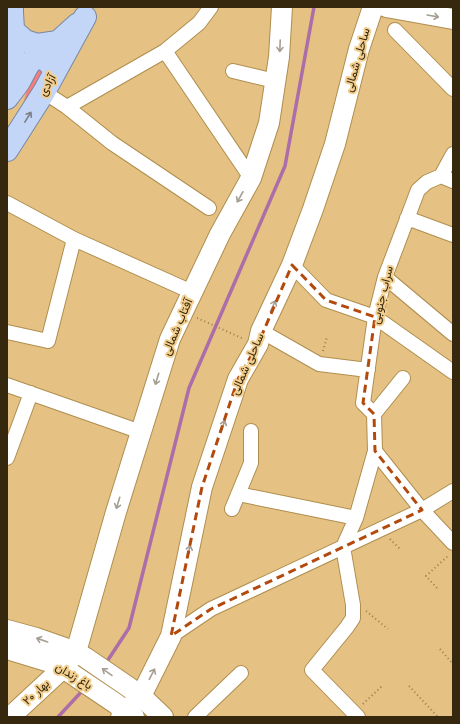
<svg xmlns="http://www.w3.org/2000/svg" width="460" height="724" font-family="'Varela Round',Vazirmatn,sans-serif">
<rect width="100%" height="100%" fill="#e5c283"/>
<path fill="#f97c7b" d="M 33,67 L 48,69 L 20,116 Z"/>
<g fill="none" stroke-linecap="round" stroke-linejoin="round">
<path stroke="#ac6da9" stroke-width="3.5" d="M 106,663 L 129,628 L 189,388 L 285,166 L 314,7
M 58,717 L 84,689"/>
<defs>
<path id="street" d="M 395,30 L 453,89
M 165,51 L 251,178
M 233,71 L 275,81
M 44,92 L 67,107 L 112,143 L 209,208
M 67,107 L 165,51 L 199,23 L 211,7
M 453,154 L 441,176 L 427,182 L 418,190 L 385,277 L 375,317 L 363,403 L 374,414 L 375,451 L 422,510 L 453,543
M 441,176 L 453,181
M 7,203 L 74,239 L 192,292
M 407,218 L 453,235
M 292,265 L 326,300 L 375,317 L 453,372
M 385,277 L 453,334
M 261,331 L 319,364 L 368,370
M 7,332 L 48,341 L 74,239
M 7,385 L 141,432
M 374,414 L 403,378
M 7,458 L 31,393
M 238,494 L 356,518
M 232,509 L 251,463 L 251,431
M 171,636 L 211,609 L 422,510 L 453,491
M 195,717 L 241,673
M 358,717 L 312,670 L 347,627 L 353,618 L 353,605 L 343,547 L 356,518 L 375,451"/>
<path id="secondary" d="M 386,7 L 453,19
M 7,630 L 36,638 L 76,652 L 86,658 L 127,686 L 141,696 L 163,717
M 7,649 L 53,663 L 63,668 L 115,703 L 134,717
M 10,717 L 63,668 L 76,652 L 116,512 L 170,339 L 220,234 L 251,178 L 269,123 L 279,57 L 282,7
M 121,717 L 141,696 L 171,636 L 202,487 L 238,379 L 258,344 L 261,331 L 292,265 L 313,209 L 335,144 L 359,49 L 373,7"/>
<path id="primary" d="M 12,7 L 12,13 L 13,29 L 16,33 L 25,41 L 37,45 L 58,42 L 78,24
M 7,90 L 16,33
M 7,98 C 11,92 17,86 20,80 C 25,72 30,54 43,59 C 50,62 52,66 54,73
M 7,150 L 44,92 L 85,17"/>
</defs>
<use href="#street" stroke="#af8e4f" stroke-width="16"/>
<use href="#secondary" stroke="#af8e4f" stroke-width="22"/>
<use href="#primary" stroke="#7888a3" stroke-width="24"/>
<path stroke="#987e50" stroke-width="2" stroke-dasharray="1 3" stroke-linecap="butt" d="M 197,318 L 244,339
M 323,351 L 327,337
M 390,539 L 400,549
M 437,588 L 426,576 L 449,555
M 366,611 L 388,629
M 440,649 L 453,664
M 409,686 L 438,717
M 363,704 L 382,686"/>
<use href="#street" stroke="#fff" stroke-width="14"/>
<use href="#secondary" stroke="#fff" stroke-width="20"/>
<use href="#primary" stroke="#c4d6f8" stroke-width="22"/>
</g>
<defs><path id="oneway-shaft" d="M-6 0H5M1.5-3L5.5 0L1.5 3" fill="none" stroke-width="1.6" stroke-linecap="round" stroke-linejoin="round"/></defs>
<g stroke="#a59e93">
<use href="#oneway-shaft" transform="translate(433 16) rotate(10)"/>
<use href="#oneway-shaft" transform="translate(280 46) rotate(92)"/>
<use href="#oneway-shaft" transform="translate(240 197) rotate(119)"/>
<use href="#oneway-shaft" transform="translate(273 306) rotate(-65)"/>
<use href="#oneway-shaft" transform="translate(157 379) rotate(107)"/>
<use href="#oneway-shaft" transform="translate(223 426) rotate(-72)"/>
<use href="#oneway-shaft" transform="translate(118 503) rotate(107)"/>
<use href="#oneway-shaft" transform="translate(189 551) rotate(-78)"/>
<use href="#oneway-shaft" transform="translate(42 640) rotate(-161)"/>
<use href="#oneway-shaft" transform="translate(107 672) rotate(-145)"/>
<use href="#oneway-shaft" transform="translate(152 674) rotate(-63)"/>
</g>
<use stroke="#7d7f83" href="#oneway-shaft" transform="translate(28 117) rotate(-58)"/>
<path fill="none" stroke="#b34a0d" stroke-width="3" stroke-dasharray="8 5" stroke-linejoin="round" d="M 292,265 L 326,300 L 375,317 L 363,403 L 374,414 L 375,451 L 422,510 L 211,609 L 171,636 L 202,487 L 238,379 L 258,344 Z"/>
<g text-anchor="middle" stroke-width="4" stroke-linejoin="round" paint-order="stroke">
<g font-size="12" fill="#36280e" stroke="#f3cf8f">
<text transform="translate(357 60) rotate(-74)" y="4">ساحلی شمالی</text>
<text transform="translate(47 85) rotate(-60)" y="4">آزادی</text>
<text transform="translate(382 295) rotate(-76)" y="4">سراب جنوبی</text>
<text transform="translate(177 327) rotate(-67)" y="4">آفتاب شمالی</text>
<text transform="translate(247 364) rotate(-66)" y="4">ساحلی شمالی</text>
<text transform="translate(74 676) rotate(31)" y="4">باغ زندان</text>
<text transform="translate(36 692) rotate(-43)" y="4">بهار ۲۰</text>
</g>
</g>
<rect width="460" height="724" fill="none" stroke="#36280e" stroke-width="16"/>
</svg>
